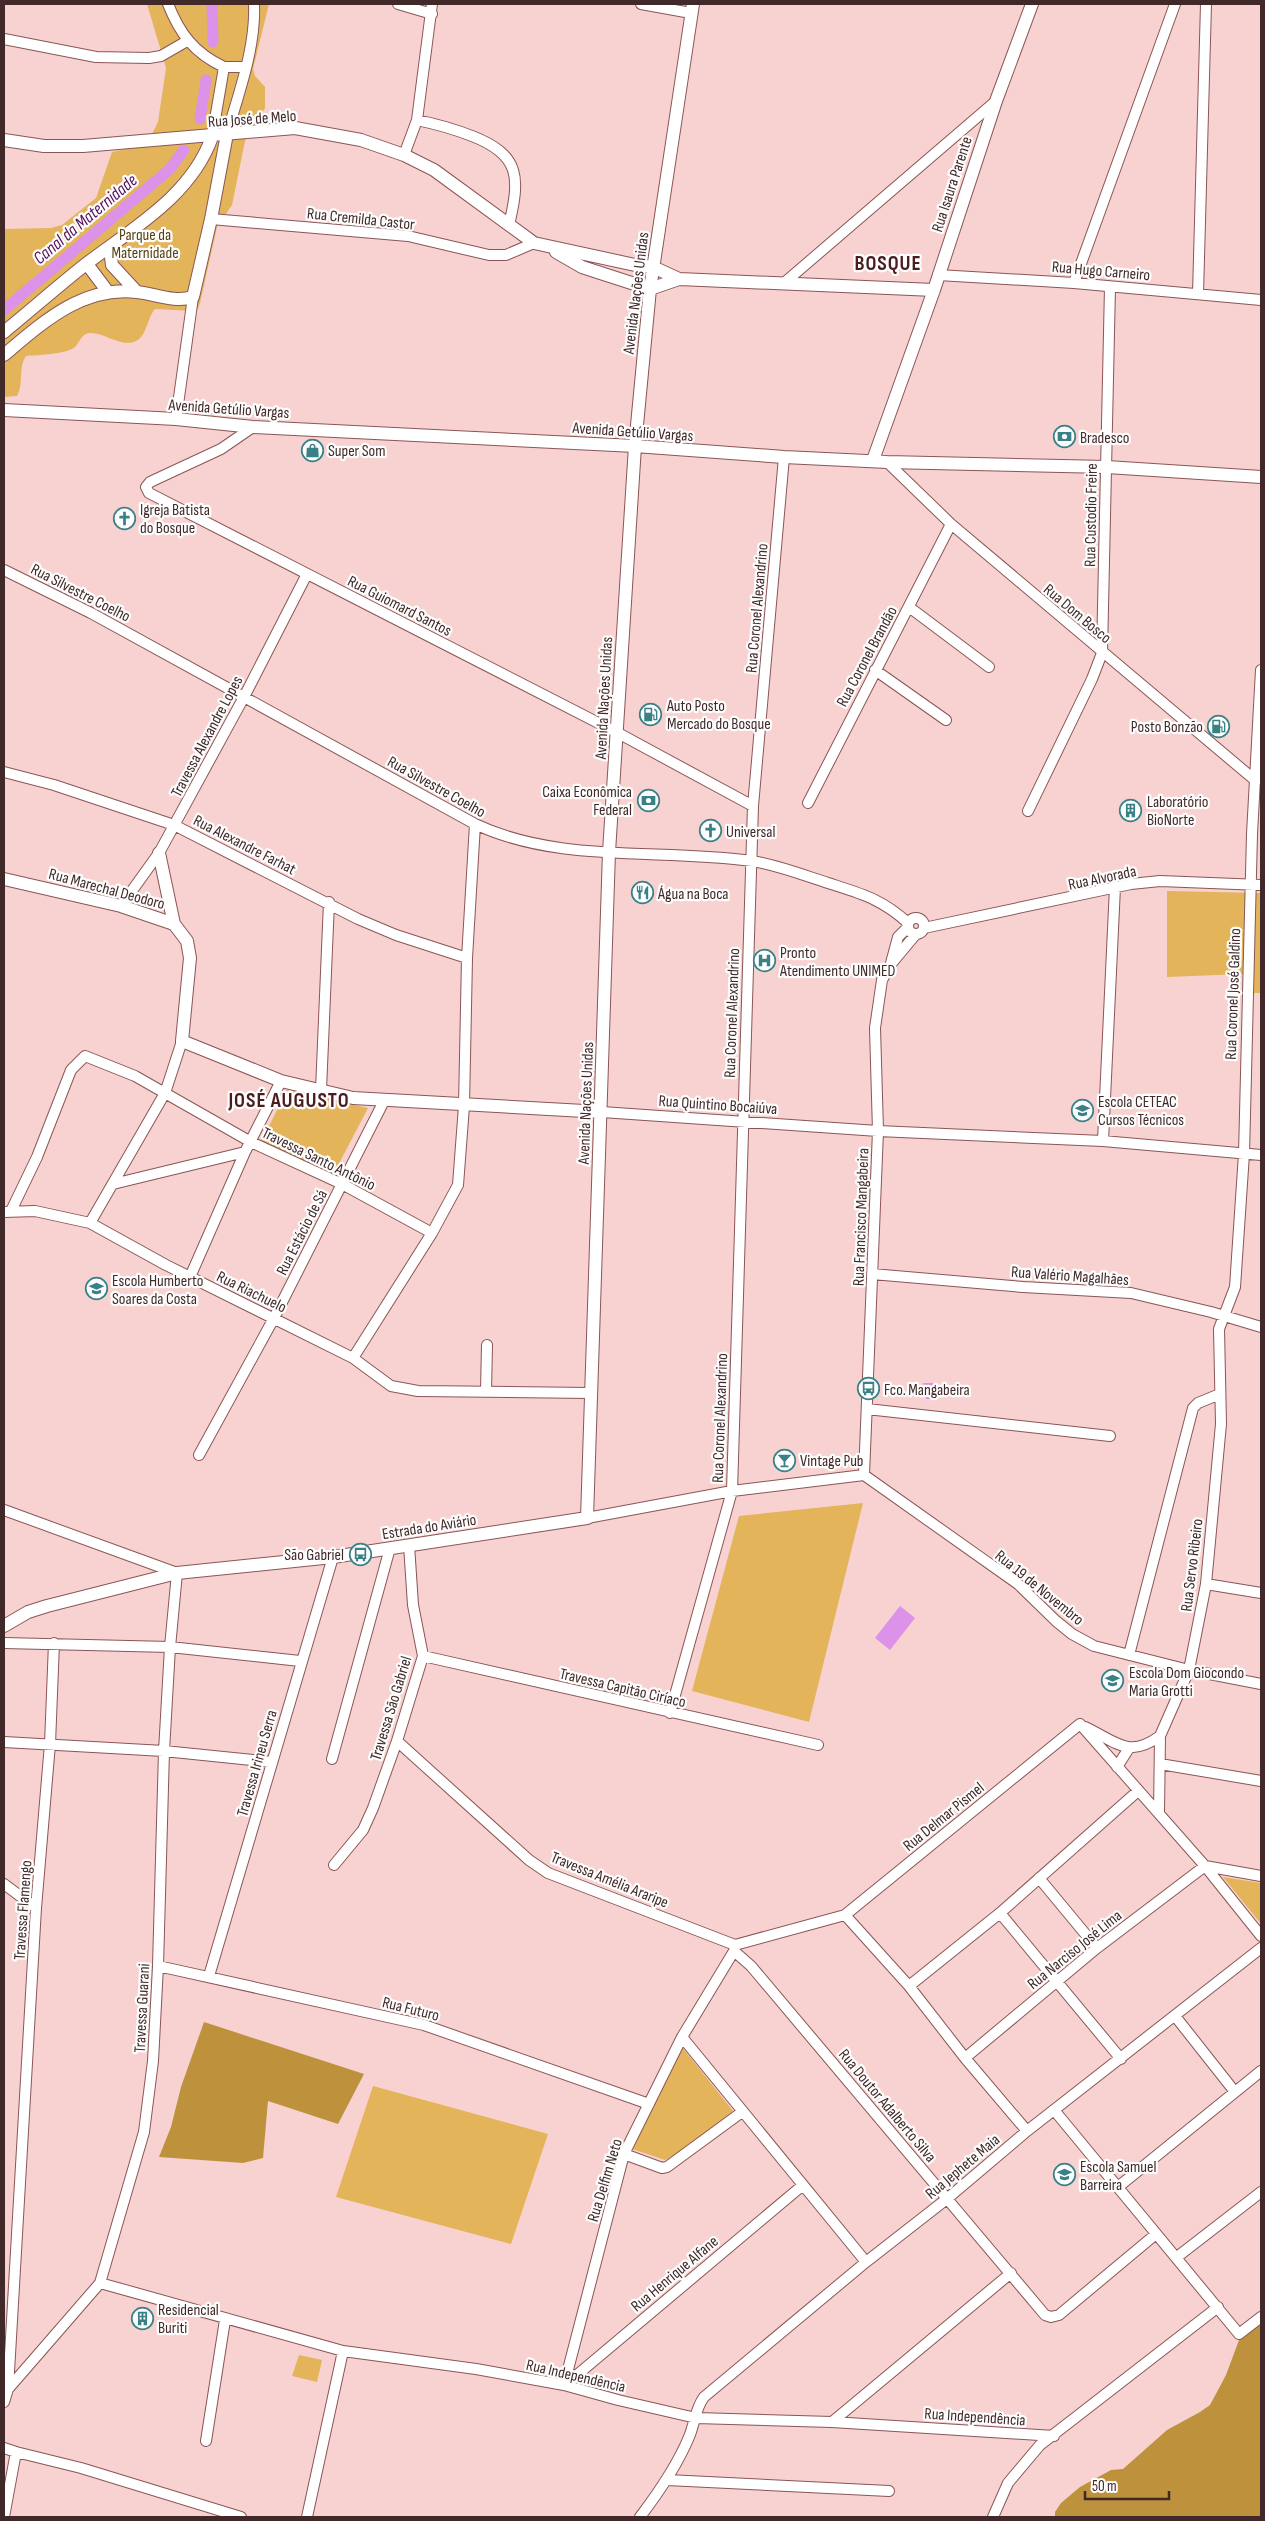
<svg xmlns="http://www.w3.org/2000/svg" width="1265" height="2521" font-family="'Sofia Sans Condensed',sans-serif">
<rect width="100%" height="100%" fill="#f7d2d0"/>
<path fill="#e3b459" d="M 147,4 L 269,4 L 253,69 L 255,76 L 265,87 L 265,108 L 245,141 L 232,205 L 217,227 L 200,303 L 198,309 L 193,311 L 155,309 C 147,318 147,336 136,341 C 122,348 105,333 91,333 C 82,332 80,342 75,347 C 68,354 37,355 26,356 C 18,367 24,384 17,396 L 4,397 L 4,229 L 51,228 L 62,225 L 96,198 L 112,152 L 147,144 L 158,122 L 166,68 Z
M 1167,891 L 1261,893 L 1261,993 L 1246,993 L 1249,907 L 1243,974 L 1167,977 Z
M 287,1090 L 368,1108 L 332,1177 L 261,1142 Z
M 863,1503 L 809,1722 L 692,1691 L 739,1516 Z
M 1223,1877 L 1261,1883 L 1261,1924 Z
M 682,2047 L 733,2111 L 678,2154 L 665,2160 L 632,2149 Z
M 373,2086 L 548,2134 L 511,2244 L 336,2197 Z
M 299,2355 L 322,2360 L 317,2382 L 292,2376 Z"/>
<path fill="#be923c" d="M 204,2022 L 364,2074 L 338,2124 L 268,2101 L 263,2158 L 243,2163 L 159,2157 L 171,2127 L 181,2087 Z
M 1261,2317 L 1261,2517 L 1055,2517 L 1055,2512 L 1061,2503 L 1080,2487 L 1111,2470 L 1123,2469 L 1167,2430 L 1200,2412 L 1210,2405 L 1226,2375 L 1242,2332 Z"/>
<path fill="#db92e8" d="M 923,1383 L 937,1383 L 937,1393 L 933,1393 L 931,1399 L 926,1399 Z
M 900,1606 L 915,1618 L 890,1650 L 875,1638 Z"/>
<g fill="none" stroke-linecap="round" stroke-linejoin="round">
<path stroke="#db92e8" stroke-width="11" d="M 212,4 L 213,42
M 200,119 L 206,80
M 4,310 L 170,169 L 184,150"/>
<defs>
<path id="minor" d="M 168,4 C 180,34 194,53 224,67 L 212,137
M 398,4 L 432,14
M 641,4 L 691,13
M 4,39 L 96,57 L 149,58 L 161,56 L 187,41
M 224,67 L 246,67
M 417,120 C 436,124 454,129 472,136 C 521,155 520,178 509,225
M 227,134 C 239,92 256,47 254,4
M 404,155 L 417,120 L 432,4
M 211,219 L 408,236 L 489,255 L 506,255 L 534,243
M 938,275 L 1074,283 L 1261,300
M 784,283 L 996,101
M 1074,283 L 1175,4
M 1198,294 L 1206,4
M 176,419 L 193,297
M 253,427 L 221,449 L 150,482 L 146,487 L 149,493 L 618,733 L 753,806
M 887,462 L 951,524 L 1256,781
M 4,570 L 91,613 L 475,824 C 560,864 660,848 752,861 C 777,865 803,875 828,883 C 862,894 882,899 908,923
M 909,607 L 989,667
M 875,670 L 946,720
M 4,772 L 54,785 L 174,825 L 358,919 L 396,935 L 467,958
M 808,803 L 951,524
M 1028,811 L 1092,679 L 1102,653 L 1110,287
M 121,906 L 159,853 L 244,697 L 307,574
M908 926a8 8 0 1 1 16 0a8 8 0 1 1-16 0Z
M 924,928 L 1131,884 L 1160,881 L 1261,885
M 891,963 L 898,937 L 908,927
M 321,1090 L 329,902
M 602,1112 L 878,1131 L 1103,1141 L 1261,1155
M 1103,1141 L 1115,887
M 113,1184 L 245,1152
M 11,1211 L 37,1157 L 71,1070 L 85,1056 L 135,1076 L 251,1142 L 342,1184 L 432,1233
M 4,1212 L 35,1211 L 90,1223 L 166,1265 L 353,1358 L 391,1386 L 418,1391 L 590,1393
M 90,1223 L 165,1093 L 182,1041
M 872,1274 L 1023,1287 L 1131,1293 L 1211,1312 L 1261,1327
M 190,1277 L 245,1152 L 281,1081
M 353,1358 L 432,1233 L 458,1185 L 464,1106 L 467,958 L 475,824
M 486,1391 L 487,1345
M 867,1409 L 1110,1436
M 199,1455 L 274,1318 L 385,1099
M 864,1475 L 878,1131 L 875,1028 L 882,980 L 891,964 L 916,934
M 864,1475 L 1018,1584 L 1056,1621 L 1072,1634 L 1094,1646 L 1189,1670 L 1261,1684
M 4,1510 L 177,1573 L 170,1647 L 164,1751 L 158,1966 L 153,2061 L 144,2132 L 100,2283 L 8,2389 L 4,2402
M 587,1518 L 732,1491 L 864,1475
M 1206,1584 L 1261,1593
M 4,1643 L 170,1647 L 300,1661
M 1129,1655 L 1193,1408 L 1198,1403 L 1220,1394
M 423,1656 L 818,1745
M 670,1713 L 732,1491 L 753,806 L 784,457
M 1080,1724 L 1205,1866 L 1261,1936
M 1085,1727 C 1117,1742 1128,1759 1160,1736
M 397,1741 L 529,1860 L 548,1873 L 735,1945
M 4,1742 L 164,1751 L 272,1762
M 332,1759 L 390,1548
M 1160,1764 L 1261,1781
M 1117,1767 L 1129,1748
M 1159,1813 L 1160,1736 L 1189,1670 L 1206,1584 L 1221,1424 L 1219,1329 L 1235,1287 L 1244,1154 L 1252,834 L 1261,670
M 334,1865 L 363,1830 L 373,1808 L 397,1741 L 423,1656 L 413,1605 L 409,1545
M 1039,1878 L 1097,1948
M 4,1884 L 36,1908
M 1000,1913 L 1121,2059
M 845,1915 L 909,1986 L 965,2058 L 1027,2131
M 735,1945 L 845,1915 L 1080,1724
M 734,1951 L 751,1966 L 1045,2315 L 1051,2317 L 1059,2315 L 1156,2234
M 158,1966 L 424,2025 L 649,2104
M 209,1976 L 333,1557
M 909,1986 L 1000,1913 L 1138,1791
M 1175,2016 L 1235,2092
M 682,2037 L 866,2262
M 965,2058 L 1097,1948 L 1205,1866 L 1261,1876
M 1054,2110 L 1239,2334 L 1261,2317
M 624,2154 L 662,2168 L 667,2167 L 742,2112
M 1118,2187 L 1261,2071
M 1177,2257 L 1261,2192
M 100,2283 L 343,2351 L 476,2369 L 564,2385 L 618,2400 L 696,2418 L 832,2422 L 1054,2436
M 564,2385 L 624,2154 L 682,2037 L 734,1951 L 735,1947
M 565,2385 L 803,2185
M 8,2389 L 36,1908 L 50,1744 L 54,1643
M 832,2422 L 1011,2273
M 206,2441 L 225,2320
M 4,2448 L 16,2452 L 4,2517
M 16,2452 L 81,2468 L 241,2517
M 667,2480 L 889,2491
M 307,2517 L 343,2351
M 640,2517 C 659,2492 677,2466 689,2437 C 695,2423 695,2409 704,2397 L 866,2262 L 948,2198 L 1027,2131 L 1261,1948
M 993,2517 L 1008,2483 L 1040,2445 L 1218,2307"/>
<path id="tertiary" d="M 4,140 L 44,146 L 83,146 L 295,128 L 361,140 L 404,155 L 434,170 L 534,243 L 635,265 L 653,267 L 679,279
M 110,249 L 112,265 L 136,291
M 556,252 L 582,267 L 650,289 L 679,279 L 934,290
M 87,264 L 108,292
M 4,332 C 31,310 58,286 86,264 C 133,228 191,196 212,137
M 4,355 C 42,323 83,285 137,292 C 156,294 174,303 193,297 L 211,219 L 227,134
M 4,410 L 176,419 L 253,427 L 635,446 L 784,457 L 887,462 L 1107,467 L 1261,477
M 873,460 L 934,290 L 996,101 L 1032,4
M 159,853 L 174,924
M 4,879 L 121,906 L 174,924 L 187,941 L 190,958 L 182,1041 L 281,1081 L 353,1098 L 602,1112
M 4,1626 L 28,1612 L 47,1606 L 177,1573 L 333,1557 L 587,1518 L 609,852 L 635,446 L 650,289 L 693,4"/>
</defs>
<use href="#minor" stroke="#8a5655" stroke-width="12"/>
<use href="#tertiary" stroke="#8a5655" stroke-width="14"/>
<use href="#minor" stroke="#fff" stroke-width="10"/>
<use href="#tertiary" stroke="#fff" stroke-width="12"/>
</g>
<defs>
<symbol id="bank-ring" viewBox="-11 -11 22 22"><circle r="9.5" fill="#fdfdfd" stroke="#398186" stroke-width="1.5"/><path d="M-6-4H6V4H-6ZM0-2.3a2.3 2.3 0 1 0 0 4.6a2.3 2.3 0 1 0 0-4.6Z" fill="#398186"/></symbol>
<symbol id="shop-ring" viewBox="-11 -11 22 22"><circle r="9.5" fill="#fdfdfd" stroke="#398186" stroke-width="1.5"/><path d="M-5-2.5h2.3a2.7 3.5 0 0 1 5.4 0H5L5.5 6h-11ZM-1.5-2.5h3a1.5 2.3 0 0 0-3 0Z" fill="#398186"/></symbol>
<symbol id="church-ring" viewBox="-11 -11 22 22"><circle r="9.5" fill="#fdfdfd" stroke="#398186" stroke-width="1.5"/><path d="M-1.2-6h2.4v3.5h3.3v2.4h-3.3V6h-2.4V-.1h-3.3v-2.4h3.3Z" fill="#398186"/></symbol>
<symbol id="fuel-ring" viewBox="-11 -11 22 22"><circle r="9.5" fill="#fdfdfd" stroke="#398186" stroke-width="1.5"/><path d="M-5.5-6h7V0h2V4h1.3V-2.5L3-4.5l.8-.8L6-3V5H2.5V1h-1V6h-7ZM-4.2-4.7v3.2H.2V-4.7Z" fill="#398186"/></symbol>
<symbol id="building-ring" viewBox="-11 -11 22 22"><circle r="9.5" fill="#fdfdfd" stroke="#398186" stroke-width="1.5"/><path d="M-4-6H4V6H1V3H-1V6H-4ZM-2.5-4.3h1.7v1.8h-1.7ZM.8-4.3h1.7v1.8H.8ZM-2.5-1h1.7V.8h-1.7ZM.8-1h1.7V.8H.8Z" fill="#398186"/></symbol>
<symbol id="restaurant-ring" viewBox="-11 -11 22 22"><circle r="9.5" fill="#fdfdfd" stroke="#398186" stroke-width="1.5"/><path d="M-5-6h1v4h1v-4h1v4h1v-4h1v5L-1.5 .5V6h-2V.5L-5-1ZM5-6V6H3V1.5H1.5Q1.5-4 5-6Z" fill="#398186"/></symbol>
<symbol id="hospital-ring" viewBox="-11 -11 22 22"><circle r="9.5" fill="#fdfdfd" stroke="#398186" stroke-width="1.5"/><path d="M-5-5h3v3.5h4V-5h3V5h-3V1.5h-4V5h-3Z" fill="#398186"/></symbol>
<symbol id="school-ring" viewBox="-11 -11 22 22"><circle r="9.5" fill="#fdfdfd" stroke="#398186" stroke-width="1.5"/><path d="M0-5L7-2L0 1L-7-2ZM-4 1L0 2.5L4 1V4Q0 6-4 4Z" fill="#398186"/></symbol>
<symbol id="bus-ring" viewBox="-11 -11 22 22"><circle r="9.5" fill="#fdfdfd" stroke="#398186" stroke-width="1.5"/><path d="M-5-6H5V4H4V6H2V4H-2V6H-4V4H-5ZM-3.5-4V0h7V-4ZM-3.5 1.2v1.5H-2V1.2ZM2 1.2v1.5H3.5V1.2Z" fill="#398186"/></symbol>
<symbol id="bar-ring" viewBox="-11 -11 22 22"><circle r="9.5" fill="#fdfdfd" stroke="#398186" stroke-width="1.5"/><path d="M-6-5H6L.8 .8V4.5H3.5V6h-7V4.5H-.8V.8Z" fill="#398186"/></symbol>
</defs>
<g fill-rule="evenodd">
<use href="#bank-ring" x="1052" y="424" width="25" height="25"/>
<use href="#shop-ring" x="300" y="438" width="25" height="25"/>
<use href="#church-ring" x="112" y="506" width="25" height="25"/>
<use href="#fuel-ring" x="638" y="702" width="25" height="25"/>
<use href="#fuel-ring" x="1206" y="714" width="25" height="25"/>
<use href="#bank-ring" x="636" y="788" width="25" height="25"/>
<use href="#building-ring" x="1118" y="798" width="25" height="25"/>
<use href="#church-ring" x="698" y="818" width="25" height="25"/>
<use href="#restaurant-ring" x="630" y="880" width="25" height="25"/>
<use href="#hospital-ring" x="752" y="948" width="25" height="25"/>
<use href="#school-ring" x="1070" y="1098" width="25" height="25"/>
<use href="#school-ring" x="84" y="1276" width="25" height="25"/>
<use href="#bus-ring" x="856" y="1376" width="25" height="25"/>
<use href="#bar-ring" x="772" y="1448" width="25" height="25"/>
<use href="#bus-ring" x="348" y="1542" width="25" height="25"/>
<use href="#school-ring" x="1100" y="1668" width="25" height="25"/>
<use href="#school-ring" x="1052" y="2162" width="25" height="25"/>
<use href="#building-ring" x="130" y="2306" width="25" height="25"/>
</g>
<g text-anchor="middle" stroke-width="4.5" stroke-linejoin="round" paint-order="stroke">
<g font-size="16" fill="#402928" stroke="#fdfdfd">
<text transform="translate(252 118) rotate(-4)" y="6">Rua José de Melo</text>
<text transform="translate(951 184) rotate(-72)" y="6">Rua Isaura Parente</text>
<text transform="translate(361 218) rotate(6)" y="6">Rua Cremilda Castor</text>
<text transform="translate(1101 270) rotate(5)" y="6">Rua Hugo Carneiro</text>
<text transform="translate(635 293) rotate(-83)" y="6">Avenida Nações Unidas</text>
<text transform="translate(229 408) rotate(4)" y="6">Avenida Getúlio Vargas</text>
<text transform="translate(633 431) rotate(4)" y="6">Avenida Getúlio Vargas</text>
<text transform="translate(1090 515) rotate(-89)" y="6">Rua Custodio Freire</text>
<text transform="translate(81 592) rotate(27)" y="6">Rua Silvestre Coelho</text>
<text transform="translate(400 605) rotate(27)" y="6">Rua Guiomard Santos</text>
<text transform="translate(756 608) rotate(-85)" y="6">Rua Coronel Alexandrino</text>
<text transform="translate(1078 613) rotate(40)" y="6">Rua Dom Bosco</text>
<text transform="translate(866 656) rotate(-62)" y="6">Rua Coronel Brandão</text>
<text transform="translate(603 698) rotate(-87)" y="6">Avenida Nações Unidas</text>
<text transform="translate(206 736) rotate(-62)" y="6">Travessa Alexandre Lopes</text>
<text transform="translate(437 786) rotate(29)" y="6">Rua Silvestre Coelho</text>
<text transform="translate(245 844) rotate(27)" y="6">Rua Alexandre Farhat</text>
<text transform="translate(1102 877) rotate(-12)" y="6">Rua Alvorada</text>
<text transform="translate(107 888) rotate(15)" y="6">Rua Marechal Deodoro</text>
<text transform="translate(1232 994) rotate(-88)" y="6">Rua Coronel José Galdino</text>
<text transform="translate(731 1013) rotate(-88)" y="6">Rua Coronel Alexandrino</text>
<text transform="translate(585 1103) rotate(-88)" y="6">Avenida Nações Unidas</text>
<text transform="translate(718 1104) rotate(4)" y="6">Rua Quintino Bocaiúva</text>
<text transform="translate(319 1158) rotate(26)" y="6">Travessa Santo Antônio</text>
<text transform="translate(860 1217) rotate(-88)" y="6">Rua Francisco Mangabeira</text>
<text transform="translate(301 1232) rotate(-63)" y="6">Rua Estácio de Sá</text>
<text transform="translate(1070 1275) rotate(4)" y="6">Rua Valério Magalhães</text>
<text transform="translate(252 1291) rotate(26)" y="6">Rua Riachuelo</text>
<text transform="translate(719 1418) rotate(-88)" y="6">Rua Coronel Alexandrino</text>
<text transform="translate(429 1526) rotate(-9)" y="6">Estrada do Aviário</text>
<text transform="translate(1191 1565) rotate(-83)" y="6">Rua Servo Ribeiro</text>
<text transform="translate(1040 1587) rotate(39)" y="6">Rua 19 de Novembro</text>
<text transform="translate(623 1687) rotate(13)" y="6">Travessa Capitão Ciríaco</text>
<text transform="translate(390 1708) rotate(-73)" y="6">Travessa São Gabriel</text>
<text transform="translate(256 1763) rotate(-74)" y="6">Travessa Irineu Serra</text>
<text transform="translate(943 1816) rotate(-39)" y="6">Rua Delmar Pismel</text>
<text transform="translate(610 1879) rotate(22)" y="6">Travessa Amélia Araripe</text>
<text transform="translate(22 1910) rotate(-86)" y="6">Travessa Flamengo</text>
<text transform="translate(1074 1949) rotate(-39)" y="6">Rua Narciso José Lima</text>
<text transform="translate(141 2008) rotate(-87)" y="6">Travessa Guarani</text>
<text transform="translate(411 2008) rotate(14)" y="6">Rua Futuro</text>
<text transform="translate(888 2105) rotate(50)" y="6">Rua Doutor Adalberto Silva</text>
<text transform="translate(962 2166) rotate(-40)" y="6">Rua Jephete Maia</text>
<text transform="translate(604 2180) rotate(-73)" y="6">Rua Delfim Neto</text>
<text transform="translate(674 2273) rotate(-40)" y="6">Rua Henrique Alfane</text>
<text transform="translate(576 2375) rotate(13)" y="6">Rua Independência</text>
<text transform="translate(975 2416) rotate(4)" y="6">Rua Independência</text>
</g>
<g font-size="16" fill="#563f10" stroke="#fdfdfd">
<text x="145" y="240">Parque da<tspan x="145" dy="18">Maternidade</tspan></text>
</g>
<g font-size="16" fill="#402928" stroke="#fdfdfd" text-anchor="start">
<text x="1080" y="443">Bradesco</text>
<text x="328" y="456">Super Som</text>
<text x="140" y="515">Igreja Batista<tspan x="140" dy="18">do Bosque</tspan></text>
<text x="667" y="711">Auto Posto<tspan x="667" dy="18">Mercado do Bosque</tspan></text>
<text x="1203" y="732" text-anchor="end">Posto Bonzão</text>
<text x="632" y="797" text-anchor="end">Caixa Econômica<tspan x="632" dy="18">Federal</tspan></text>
<text x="1147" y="807">Laboratório<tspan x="1147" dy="18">BioNorte</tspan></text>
<text x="726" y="837">Universal</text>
<text x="658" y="899">Água na Boca</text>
<text x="780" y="958">Pronto<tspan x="780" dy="18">Atendimento UNIMED</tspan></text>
<text x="1098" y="1107">Escola CETEAC<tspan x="1098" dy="18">Cursos Técnicos</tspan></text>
<text x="112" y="1286">Escola Humberto<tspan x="112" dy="18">Soares da Costa</tspan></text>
<text x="884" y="1395">Fco. Mangabeira</text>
<text x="800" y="1466">Vintage Pub</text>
<text x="344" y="1560" text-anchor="end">São Gabriel</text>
<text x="1129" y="1678">Escola Dom Giocondo<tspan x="1129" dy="18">Maria Grotti</tspan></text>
<text x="1080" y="2172">Escola Samuel<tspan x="1080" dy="18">Barreira</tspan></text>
<text x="158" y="2315">Residencial<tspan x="158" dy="18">Buriti</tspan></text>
</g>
<g font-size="18" font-style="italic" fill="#530f5f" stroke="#fdfdfd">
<text transform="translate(85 219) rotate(-40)" y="6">Canal da Maternidade</text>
</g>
<g font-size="21" font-weight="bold" letter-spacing="1" fill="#4a1c1d" stroke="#fdfdfd">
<text x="888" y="270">BOSQUE</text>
<text x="289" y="1107">JOSÉ AUGUSTO</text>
</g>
</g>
<rect width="1265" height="2521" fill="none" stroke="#402928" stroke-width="10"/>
<path d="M1085 2491v8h84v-8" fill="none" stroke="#402928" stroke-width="2.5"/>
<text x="1092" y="2491" font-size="15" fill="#402928" stroke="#fdfdfd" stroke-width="4" paint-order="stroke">50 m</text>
</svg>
